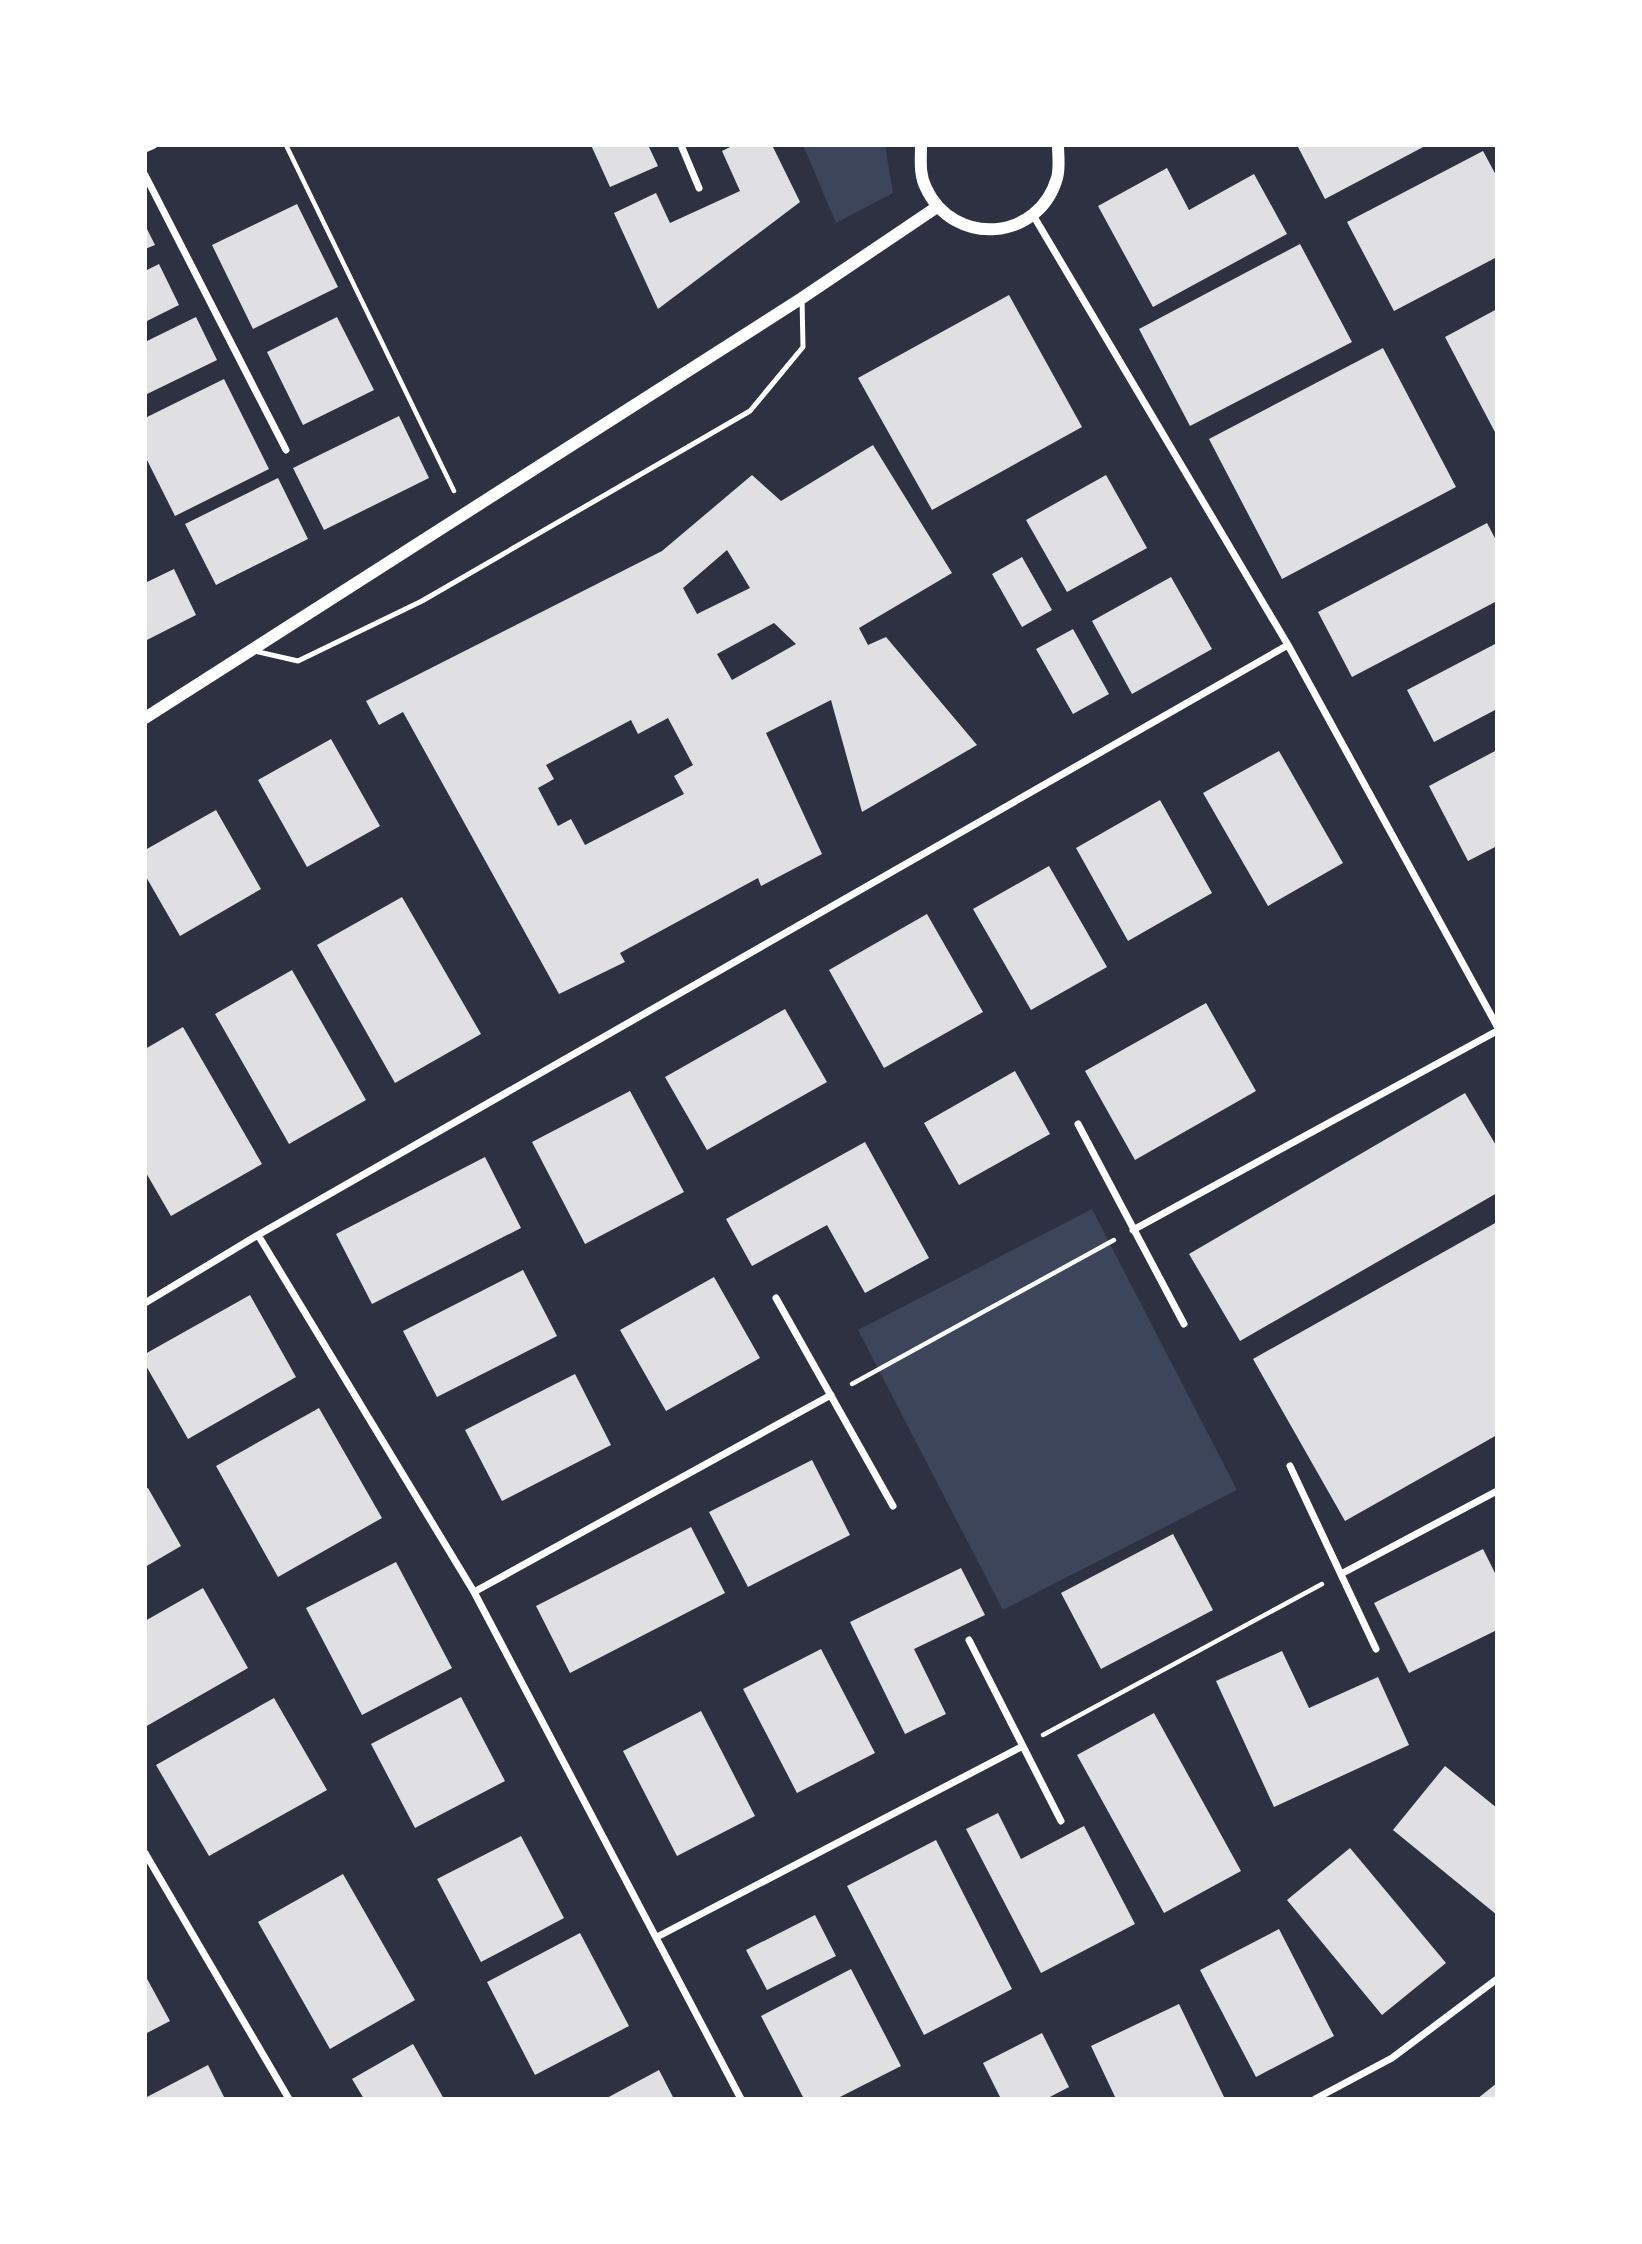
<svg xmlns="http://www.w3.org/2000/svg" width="1642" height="2244" font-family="'Source Serif 4',serif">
<rect width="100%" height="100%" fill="#2d3142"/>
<path fill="#3c4559" d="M 803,145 L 885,145 L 893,193 L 836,223 Z
M 1092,1209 L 1237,1490 L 1003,1610 L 858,1330 Z"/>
<path fill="#e0e0e3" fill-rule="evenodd" d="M 591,145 L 648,145 L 658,166 L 610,187 Z
M 734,145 L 772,145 L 800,202 L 658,309 L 614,213 L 656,193 L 670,223 L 740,191 L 722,151 Z
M 1297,145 L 1427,145 L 1325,199 Z
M 1483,151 L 1497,177 L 1497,257 L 1394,311 L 1347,222 Z
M 1167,168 L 1189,210 L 1254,174 L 1287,234 L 1153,307 L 1098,206 Z
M 297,204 L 338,287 L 253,329 L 212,245 Z
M 145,225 L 155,245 L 145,249 Z
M 1300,244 L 1352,342 L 1190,426 L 1139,329 Z
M 159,264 L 179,305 L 145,322 L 145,271 Z
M 1009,295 L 1082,427 L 932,510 L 858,378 Z
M 1497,309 L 1497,436 L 1445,337 Z
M 196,317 L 217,360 L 145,395 L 145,342 Z
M 337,317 L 374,390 L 303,425 L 267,352 Z
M 1383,348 L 1456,487 L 1282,579 L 1209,439 Z
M 224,379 L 269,469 L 175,516 L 145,456 L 145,418 Z
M 399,416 L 429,478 L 324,530 L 293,468 Z
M 873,445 L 952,573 L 859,628 L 868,645 L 886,637 L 977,745 L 862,812 L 831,700 L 766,733 L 822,854 L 761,886 L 758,878 L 620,953 L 625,962 L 559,994 L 403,712 L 379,725 L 366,701 L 662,551 L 752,475 L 781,501 ZM 727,550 L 750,588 L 697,614 L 683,588 ZM 774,623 L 796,644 L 732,680 L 717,654 ZM 668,718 L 693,765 L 674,776 L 684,794 L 585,845 L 571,819 L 558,826 L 538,788 L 554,779 L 546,765 L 631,720 L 638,734 Z
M 1106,475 L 1147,548 L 1067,592 L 1026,520 Z
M 278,478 L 308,539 L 216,585 L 185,524 Z
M 1487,523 L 1497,542 L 1497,601 L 1352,677 L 1318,612 Z
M 1022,557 L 1052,610 L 1022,627 L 992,574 Z
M 174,569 L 196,615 L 145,641 L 145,583 Z
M 1171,577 L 1212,649 L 1132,694 L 1092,621 Z
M 1073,629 L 1109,694 L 1073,714 L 1036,649 Z
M 1497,643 L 1497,709 L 1434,742 L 1407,690 Z
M 331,739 L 380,826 L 307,867 L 258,780 Z
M 1497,750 L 1497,846 L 1468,861 L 1429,786 Z
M 1279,751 L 1343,863 L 1268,906 L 1203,793 Z
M 1160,800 L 1212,893 L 1128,941 L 1076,848 Z
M 216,810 L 261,889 L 180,936 L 145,875 L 145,850 Z
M 1049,866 L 1107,967 L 1031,1010 L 973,909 Z
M 402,897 L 481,1034 L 395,1083 L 317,945 Z
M 927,914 L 983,1012 L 884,1068 L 829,970 Z
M 292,970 L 366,1100 L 289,1144 L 215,1014 Z
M 1206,1003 L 1256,1091 L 1135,1160 L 1085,1071 Z
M 785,1009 L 827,1082 L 707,1150 L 665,1077 Z
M 183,1027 L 262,1164 L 171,1216 L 145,1171 L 145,1049 Z
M 1015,1071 L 1050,1134 L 959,1185 L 924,1123 Z
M 630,1091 L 684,1192 L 585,1244 L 532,1142 Z
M 1465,1093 L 1497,1147 L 1497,1193 L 1240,1341 L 1189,1254 Z
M 865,1142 L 929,1258 L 865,1293 L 827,1225 L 752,1266 L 726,1219 Z
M 485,1157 L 521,1228 L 372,1304 L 336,1234 Z
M 1497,1222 L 1497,1435 L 1345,1521 L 1253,1359 Z
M 523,1270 L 557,1336 L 437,1397 L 403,1331 Z
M 714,1277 L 760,1358 L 666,1411 L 620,1330 Z
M 250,1295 L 296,1377 L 188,1439 L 145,1364 L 145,1354 Z
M 575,1374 L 611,1445 L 502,1501 L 465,1430 Z
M 319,1408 L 382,1518 L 278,1577 L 216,1466 Z
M 812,1460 L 850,1535 L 748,1587 L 709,1512 Z
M 148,1488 L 181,1546 L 145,1567 L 145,1489 Z
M 691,1527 L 725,1593 L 570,1673 L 536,1606 Z
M 1173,1534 L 1213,1610 L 1101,1669 L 1061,1593 Z
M 1483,1549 L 1497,1577 L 1497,1630 L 1409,1673 L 1374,1603 Z
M 396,1562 L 452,1668 L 362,1715 L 306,1608 Z
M 961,1568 L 985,1615 L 914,1649 L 946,1714 L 905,1734 L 850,1622 Z
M 203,1588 L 248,1668 L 145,1727 L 145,1621 Z
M 821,1649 L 875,1753 L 797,1793 L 743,1689 Z
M 1282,1651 L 1309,1708 L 1378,1677 L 1409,1745 L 1274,1807 L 1216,1681 Z
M 461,1697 L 505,1781 L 415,1828 L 371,1744 Z
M 274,1698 L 327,1790 L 209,1856 L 156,1765 Z
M 701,1711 L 755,1816 L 677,1856 L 623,1751 Z
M 1154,1713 L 1241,1871 L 1164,1913 L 1077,1755 Z
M 1445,1766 L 1497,1808 L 1497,1915 L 1393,1830 Z
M 998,1813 L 1021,1859 L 1084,1826 L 1135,1924 L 1041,1973 L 966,1829 Z
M 521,1836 L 564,1918 L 481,1962 L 437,1879 Z
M 936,1840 L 1012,1989 L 924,2035 L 847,1886 Z
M 1350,1848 L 1446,1963 L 1382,2015 L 1287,1900 Z
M 343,1874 L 415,2000 L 330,2049 L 258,1922 Z
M 815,1915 L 836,1956 L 767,1990 L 746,1950 Z
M 1279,1929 L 1334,2036 L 1256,2077 L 1200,1970 Z
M 580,1933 L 629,2026 L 535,2075 L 487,1982 Z
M 851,1969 L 901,2066 L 836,2099 L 804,2099 L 761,2016 Z
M 145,1975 L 170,2021 L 145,2034 Z
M 1179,2004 L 1225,2099 L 1116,2099 L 1091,2046 Z
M 1042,2033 L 1069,2087 L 1046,2099 L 1001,2099 L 983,2063 Z
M 413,2044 L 444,2099 L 364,2099 L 352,2079 Z
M 208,2065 L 225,2099 L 145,2099 L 145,2098 Z
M 659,2070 L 674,2099 L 605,2099 Z
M 1497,2083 L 1497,2099 L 1477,2099 Z"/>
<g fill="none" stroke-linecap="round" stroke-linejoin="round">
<path stroke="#fff" stroke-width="4.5" d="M 286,145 L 454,491
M 852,1384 L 1114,1240
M 1043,1735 L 1322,1584"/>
<path stroke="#fff" stroke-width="5" d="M 254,651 L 298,661 L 422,601 L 750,411 L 803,347 L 802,298"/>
<path stroke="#fff" stroke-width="7" d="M 681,145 L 699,188
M 145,149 L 154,145
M 145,175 L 286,450
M 1033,215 L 1288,645 L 1497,1026
M 1078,1124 L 1184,1324
M 1133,1230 L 1497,1031
M 258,1235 L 474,1592 L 741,2099
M 776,1298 L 893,1506
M 145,1303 L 258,1235 L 1288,645
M 1290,1466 L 1376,1649
M 1341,1574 L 1497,1491
M 474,1592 L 831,1395
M 969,1640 L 1061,1821
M 145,1853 L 289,2099
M 657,1937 L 1023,1746
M 1315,2099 L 1392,2058 L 1497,1979"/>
<path stroke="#fff" stroke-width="12" d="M 921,145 C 921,160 919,174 926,188 C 954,248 1039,241 1057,178 C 1060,168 1058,155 1058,145
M 145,718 L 802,298 L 937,207"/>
</g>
<rect width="1642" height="2244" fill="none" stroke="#ffffff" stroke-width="294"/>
</svg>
